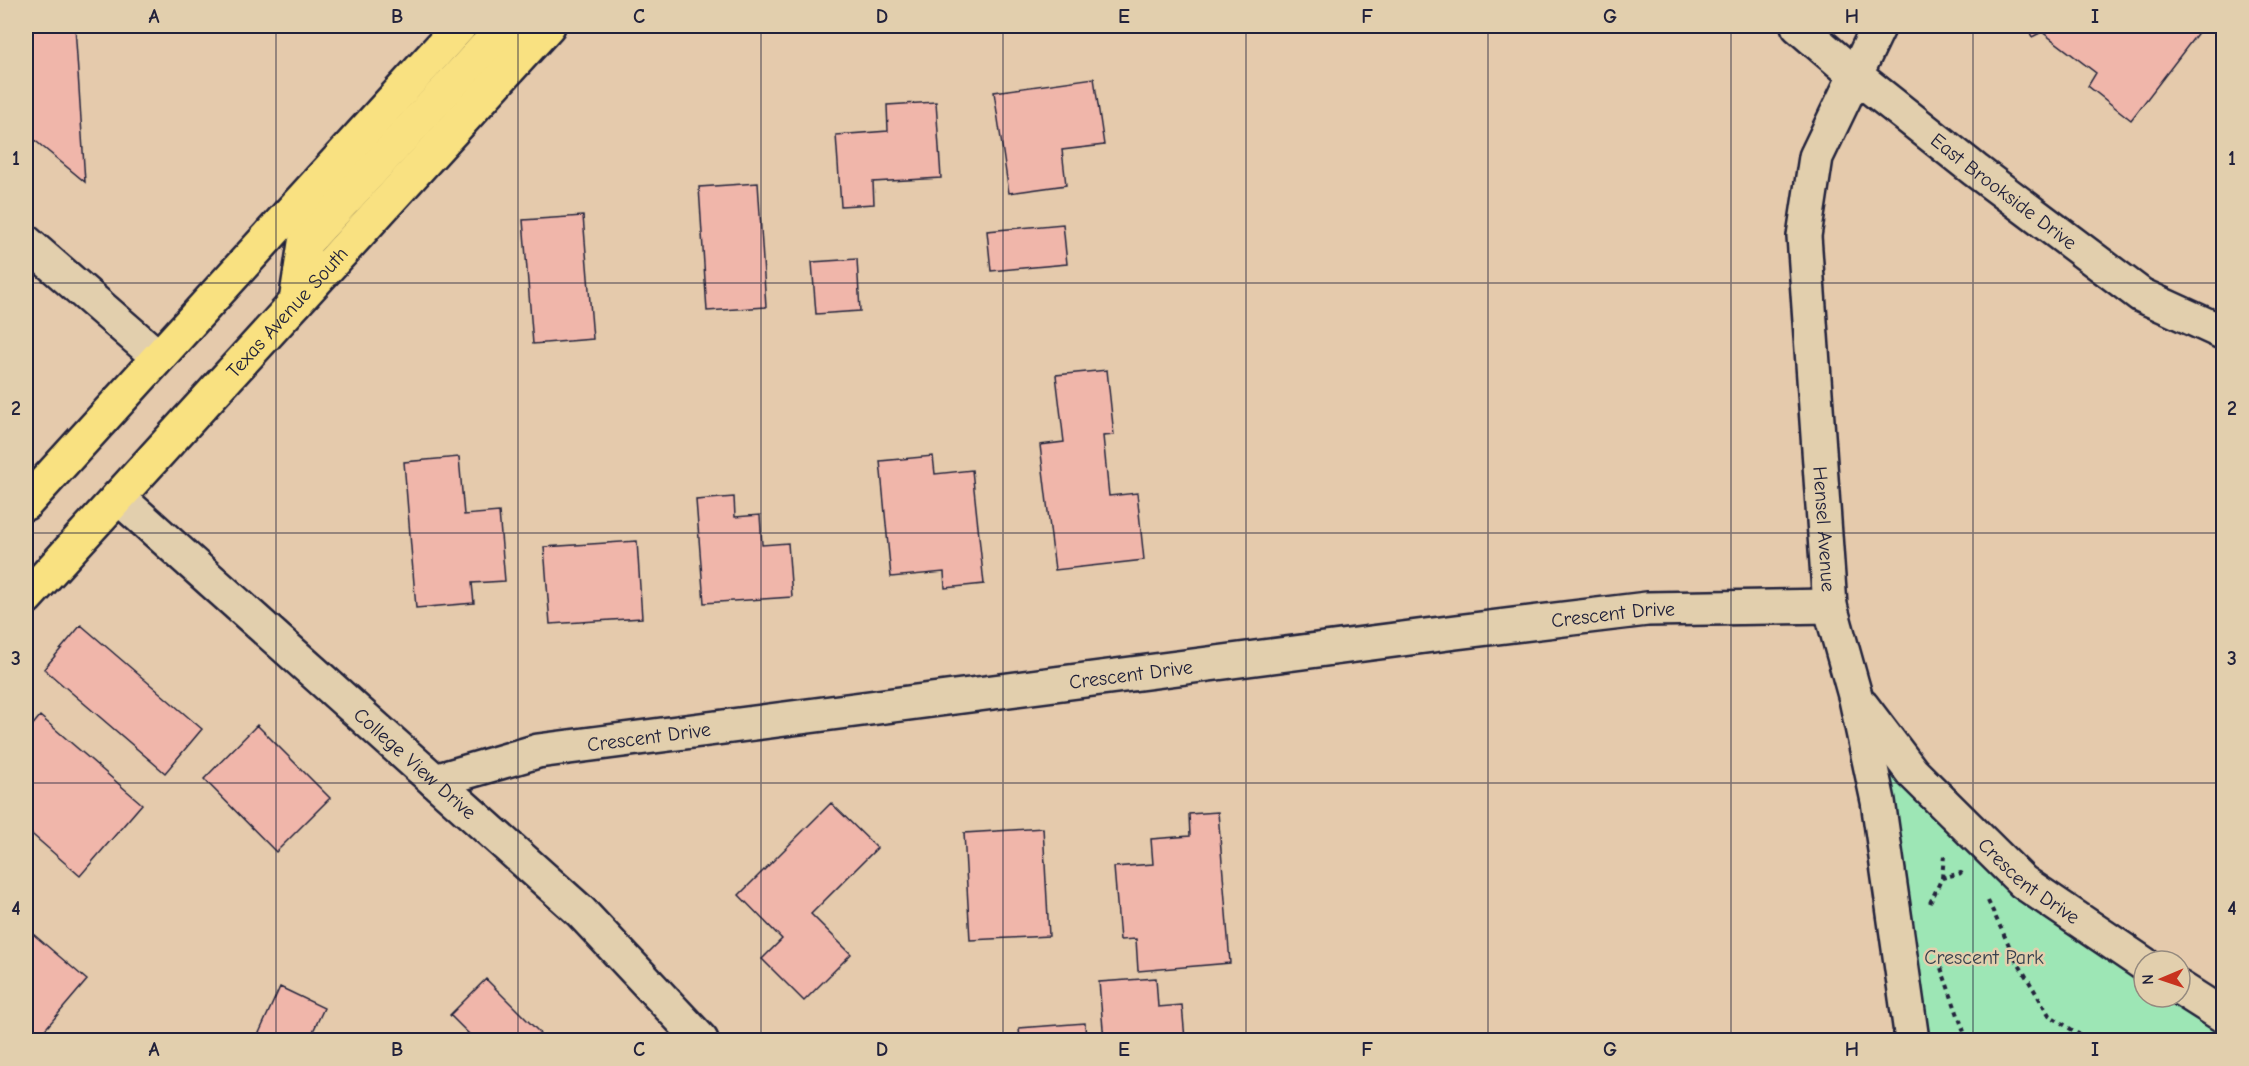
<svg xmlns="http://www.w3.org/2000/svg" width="2249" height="1066" font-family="'Comic Neue',sans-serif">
<rect width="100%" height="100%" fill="#e5caac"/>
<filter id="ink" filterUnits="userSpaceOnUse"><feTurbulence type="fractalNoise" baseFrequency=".0167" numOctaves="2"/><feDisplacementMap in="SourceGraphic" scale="12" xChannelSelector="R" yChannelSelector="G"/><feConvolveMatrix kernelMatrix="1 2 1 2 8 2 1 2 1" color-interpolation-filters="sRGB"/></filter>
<g filter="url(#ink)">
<path fill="#9de6b5" stroke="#608478" stroke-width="1.5" d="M 1856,699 L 1912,772 L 2144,964 L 2144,997 L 2180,997 L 2223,1016 L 2223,1040 L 1912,1040 Z"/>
<path fill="#f0b6aa" stroke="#22223b" stroke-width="1.5" d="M 26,26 L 75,26 L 85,182 L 26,133 Z
M 2027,26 L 2203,26 L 2131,120 L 2088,86 L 2096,73 L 2042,32 L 2032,37 Z
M 1094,78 L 1104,145 L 1062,150 L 1066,185 L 1009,193 L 994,92 Z
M 936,102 L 941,178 L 873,182 L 874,204 L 841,206 L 836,135 L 888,131 L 887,105 Z
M 758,183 L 766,307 L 707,311 L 699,187 Z
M 583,216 L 593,339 L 533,344 L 523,220 Z
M 1063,224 L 1067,264 L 991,271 L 987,231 Z
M 857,259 L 860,311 L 816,314 L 812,262 Z
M 1107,370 L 1114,435 L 1103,436 L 1109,496 L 1137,493 L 1144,560 L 1055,570 L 1040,445 L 1064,442 L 1056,375 Z
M 933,456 L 935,474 L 972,470 L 984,584 L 945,588 L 944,572 L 891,577 L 880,461 Z
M 459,457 L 464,515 L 499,512 L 505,581 L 472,583 L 474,603 L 416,608 L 404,462 Z
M 734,497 L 735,517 L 760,515 L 762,545 L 788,543 L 792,597 L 704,603 L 696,500 Z
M 637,541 L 642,618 L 550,624 L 544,547 Z
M 81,625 L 202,729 L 165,773 L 44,669 Z
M 40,716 L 142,804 L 80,876 L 26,829 L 26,733 Z
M 257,725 L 330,798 L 276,852 L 204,779 Z
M 831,803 L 877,848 L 811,914 L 851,954 L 804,1001 L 762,959 L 782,939 L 739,895 Z
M 1218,812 L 1230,963 L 1138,971 L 1136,939 L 1120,940 L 1114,867 L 1153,864 L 1151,839 L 1190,836 L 1189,814 Z
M 1043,828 L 1049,936 L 970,940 L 964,833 Z
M 26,928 L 87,980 L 36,1040 L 26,1033 Z
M 1156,978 L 1158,1007 L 1182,1005 L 1185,1039 L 1104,1040 L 1099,982 Z
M 486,979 L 540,1033 L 533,1040 L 472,1040 L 474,1039 L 450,1015 Z
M 280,987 L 324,1008 L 309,1040 L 276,1040 L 259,1033 Z
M 1085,1023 L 1086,1040 L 1020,1040 L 1019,1028 Z"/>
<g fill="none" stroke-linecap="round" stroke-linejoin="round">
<defs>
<g id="minor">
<path id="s1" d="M 1798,26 L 1854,74 L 1975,170 L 2141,295 L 2224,333"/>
<path id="s2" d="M 1879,26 L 1816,157 L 1804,236 L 1830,606 L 1856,699 L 1878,801 L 1912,1040"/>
<path d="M 26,242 L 158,357"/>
<path id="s3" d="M 118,497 L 580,911 L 701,1040"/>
<path id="s4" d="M 1862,706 L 1912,772 L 2023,882 L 2144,964"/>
<path id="s5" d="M 435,781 L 538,751 L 1456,632 L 1647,609 L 1830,606"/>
<path d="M 2180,988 L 2224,1016"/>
</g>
<g id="major">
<path d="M 296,302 L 305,243 L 505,26"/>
<path d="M 26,503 L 460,26"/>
<path id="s6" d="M 26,598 L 548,26"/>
</g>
</defs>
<use href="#minor" stroke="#22223b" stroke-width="38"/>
<use href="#major" stroke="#22223b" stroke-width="38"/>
<path stroke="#22223b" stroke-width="4" stroke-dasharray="4.5 4.5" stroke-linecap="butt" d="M 1942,878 L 1944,855
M 1988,901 L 2015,958 L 2049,1015 L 2088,1040
M 1930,903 L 1942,878 L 1961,873 L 1962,874
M 1941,968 L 1967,1040"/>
<use href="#minor" stroke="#e2cfad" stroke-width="33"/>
<use href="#major" stroke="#f9e181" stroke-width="33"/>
</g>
</g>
<path fill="none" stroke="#22223b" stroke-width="1.5" stroke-opacity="0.55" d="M 276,26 L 276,1040M 518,26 L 518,1040M 761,26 L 761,1040M 1003,26 L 1003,1040M 1246,26 L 1246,1040M 1488,26 L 1488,1040M 1731,26 L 1731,1040M 1973,26 L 1973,1040M 26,283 L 2224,283M 26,533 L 2224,533M 26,783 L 2224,783"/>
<g text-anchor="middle" stroke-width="5" stroke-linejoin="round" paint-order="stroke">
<g font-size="20" fill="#22223b" stroke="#e2cfad">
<text dy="7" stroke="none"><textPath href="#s1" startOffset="264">East Brookside Drive</textPath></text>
<text dy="7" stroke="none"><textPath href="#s6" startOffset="387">Texas Avenue South</textPath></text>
<text dy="7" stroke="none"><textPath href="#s2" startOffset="519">Hensel Avenue</textPath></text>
<text dy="7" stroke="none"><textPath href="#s5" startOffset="1191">Crescent Drive</textPath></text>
<text dy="7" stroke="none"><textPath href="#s5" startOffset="705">Crescent Drive</textPath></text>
<text dy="7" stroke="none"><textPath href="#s5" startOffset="219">Crescent Drive</textPath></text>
<text dy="7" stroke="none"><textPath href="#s3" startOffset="399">College View Drive</textPath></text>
<text dy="7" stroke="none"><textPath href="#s4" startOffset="243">Crescent Drive</textPath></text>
</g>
<g font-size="20" fill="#343f4d" stroke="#e2cfad">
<text x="1984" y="964">Crescent Park</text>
</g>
</g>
<rect width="2249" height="1066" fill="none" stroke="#e2cfad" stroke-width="66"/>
<g transform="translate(2162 979) rotate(268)"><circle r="28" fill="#e2cfad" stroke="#958a7f" stroke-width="1.5"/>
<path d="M0-4.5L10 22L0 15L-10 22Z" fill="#c8321e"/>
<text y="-9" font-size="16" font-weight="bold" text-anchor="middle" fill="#22223b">N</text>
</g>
<rect x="33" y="33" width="2183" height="1000" fill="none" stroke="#22223b" stroke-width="2"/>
<g font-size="20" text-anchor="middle" font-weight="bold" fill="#22223b">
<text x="154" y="23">A</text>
<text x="397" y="23">B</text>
<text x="639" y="23">C</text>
<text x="882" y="23">D</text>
<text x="1124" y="23">E</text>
<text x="1367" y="23">F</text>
<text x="1610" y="23">G</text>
<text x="1852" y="23">H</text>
<text x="2095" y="23">I</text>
<text x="16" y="165">1</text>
<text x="2232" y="165">1</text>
<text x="16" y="415">2</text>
<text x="2232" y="415">2</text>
<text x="16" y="665">3</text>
<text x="2232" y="665">3</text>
<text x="16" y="915">4</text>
<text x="2232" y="915">4</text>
<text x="154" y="1056">A</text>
<text x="397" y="1056">B</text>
<text x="639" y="1056">C</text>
<text x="882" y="1056">D</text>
<text x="1124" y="1056">E</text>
<text x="1367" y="1056">F</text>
<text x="1610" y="1056">G</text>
<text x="1852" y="1056">H</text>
<text x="2095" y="1056">I</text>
</g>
</svg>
